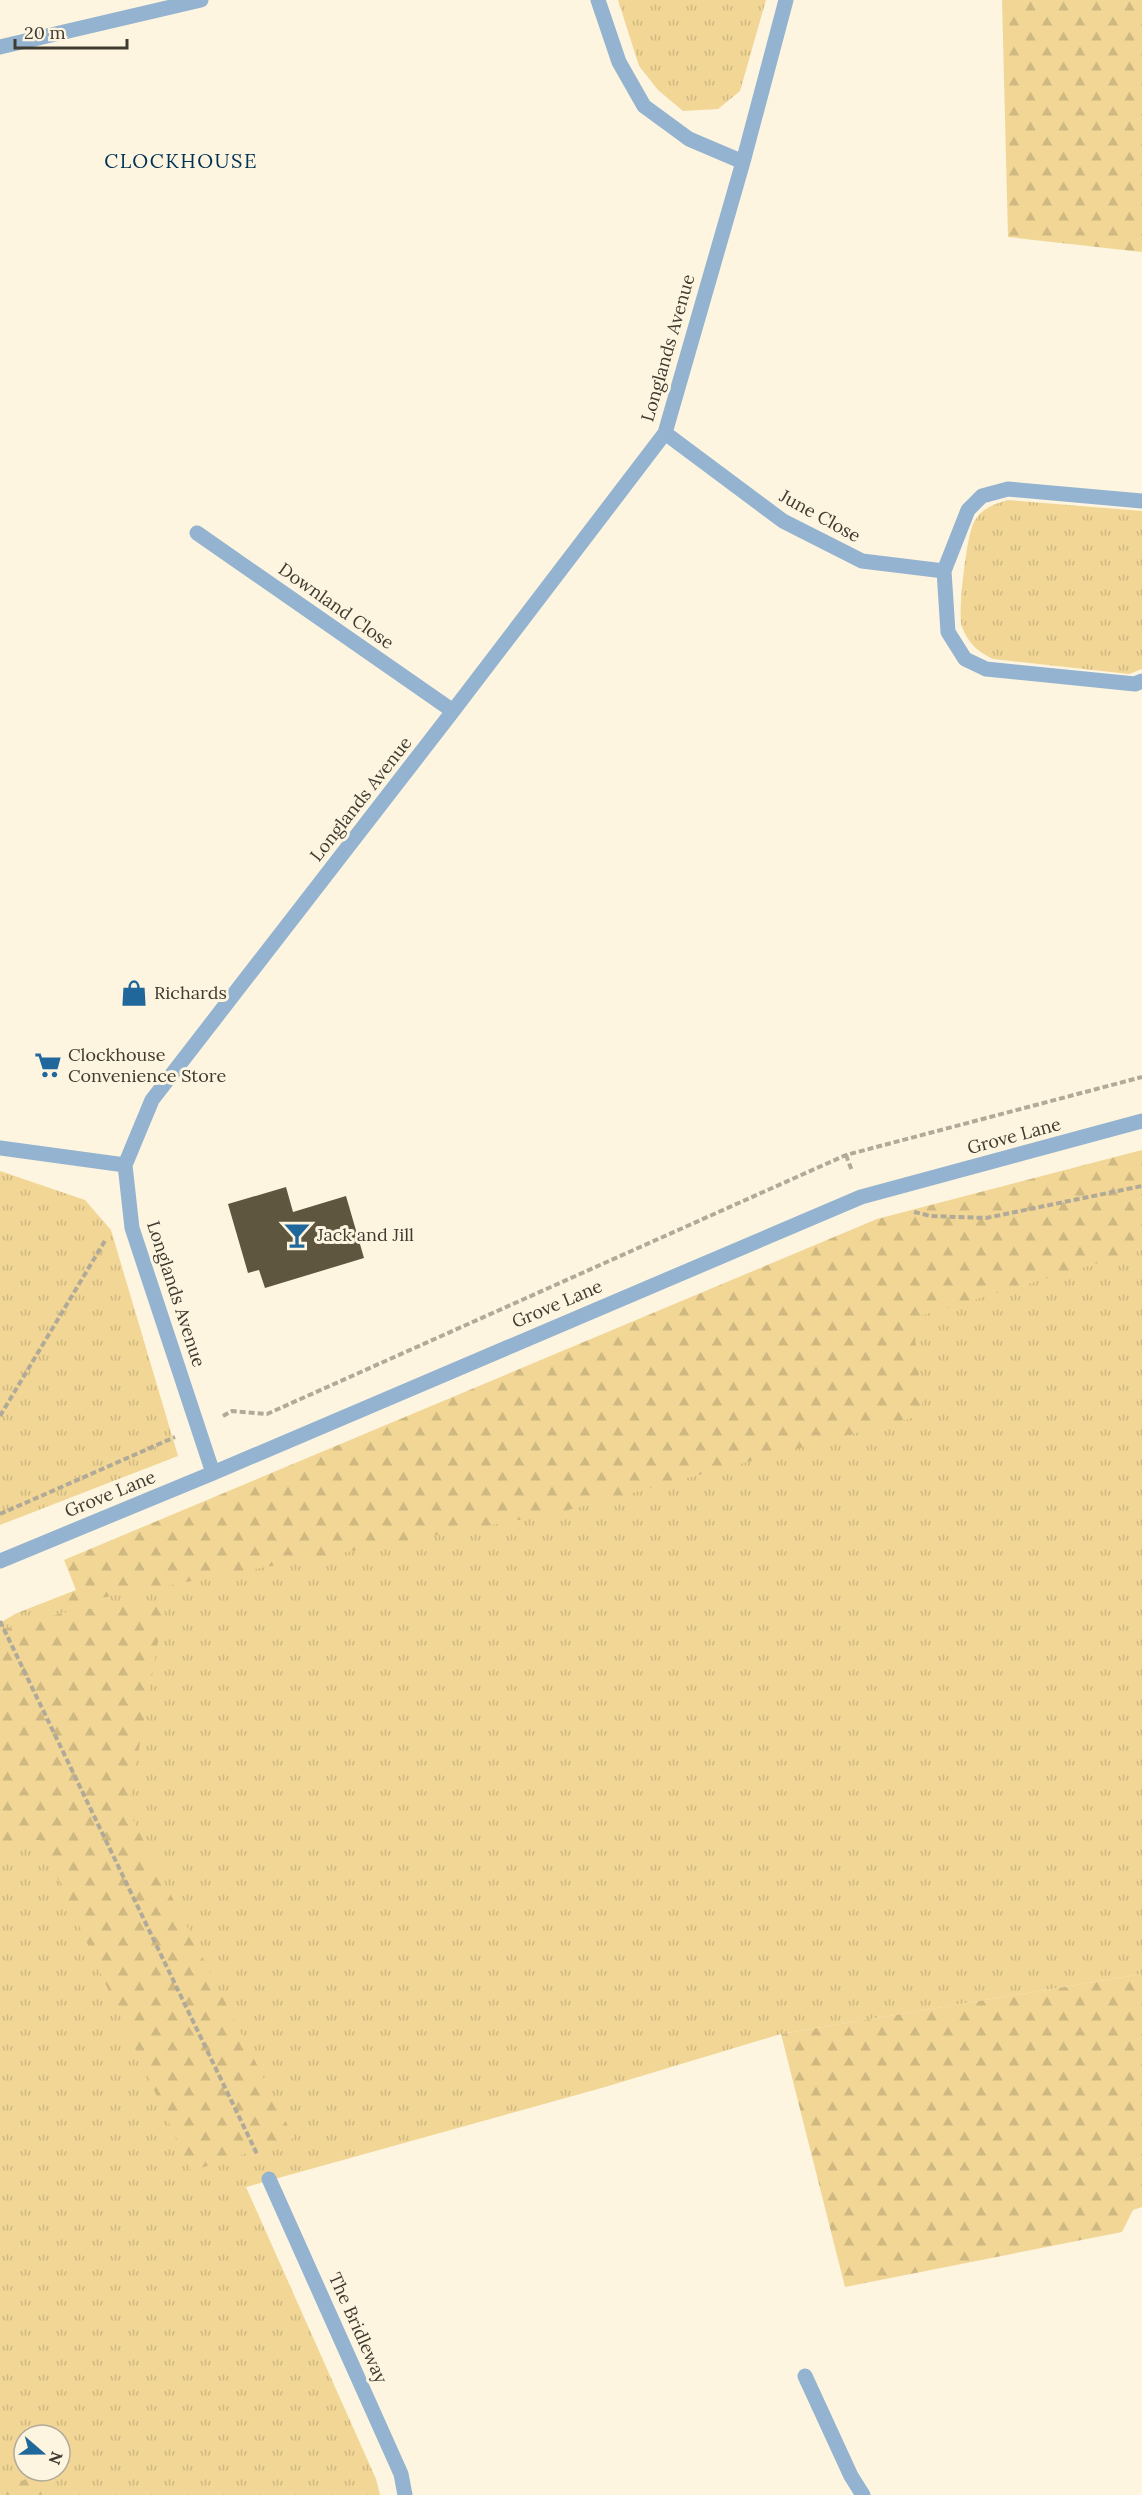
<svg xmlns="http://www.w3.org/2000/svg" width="1142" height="2495" font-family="Lora,serif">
<defs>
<pattern id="grass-tufts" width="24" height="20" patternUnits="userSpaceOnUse" patternTransform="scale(1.5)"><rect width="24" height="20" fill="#f1d695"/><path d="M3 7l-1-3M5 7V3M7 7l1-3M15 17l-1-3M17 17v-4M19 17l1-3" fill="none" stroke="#d0b981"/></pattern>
<pattern id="forest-firs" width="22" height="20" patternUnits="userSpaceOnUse" patternTransform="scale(1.5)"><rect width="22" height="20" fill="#f1d695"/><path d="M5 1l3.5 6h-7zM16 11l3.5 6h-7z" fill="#d0b981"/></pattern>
</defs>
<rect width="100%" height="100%" fill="#fef5e0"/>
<path fill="url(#grass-tufts)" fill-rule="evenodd" d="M 618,0 L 766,0 L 740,91 L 718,109 L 683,111 L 658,90 L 639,66 Z
M 1008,500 L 1142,511 L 1142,669 L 1129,674 L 993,659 C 977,651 969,644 962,627 C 957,616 967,532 974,522 C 982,508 994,504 1008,500 Z
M 0,1171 L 85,1200 L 111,1230 L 178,1456 L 0,1525 Z
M 1142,1223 L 1142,1974 L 781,2034 L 605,2087 L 246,2187 L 376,2479 L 380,2495 L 0,2495 L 0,1623 L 15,1614 L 77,1590 ZM 24,2435 L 60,2435 L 60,2471 L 24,2471 Z"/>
<path fill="url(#forest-firs)" d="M 1002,0 L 1142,0 L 1142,252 L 1008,237 Z
M 1142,1150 L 1142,1250 L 913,1318 L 923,1415 L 561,1512 L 15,1614 L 76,1590 L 64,1560 L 877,1219 Z
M 165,1603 L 128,1810 L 294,2138 L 191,2171 L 40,1840 L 0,1842 L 0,1630 L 74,1610 Z
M 1142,1974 L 1142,2207 L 1133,2210 L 1122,2232 L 845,2287 L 781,2034 Z
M 34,2475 L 63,2495 L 0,2495 L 0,2492 Z"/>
<path fill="#5f563f" d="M 286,1187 L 293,1212 L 346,1196 L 364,1258 L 265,1288 L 259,1270 L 248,1273 L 228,1204 Z"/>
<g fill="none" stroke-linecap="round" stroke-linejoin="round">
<path stroke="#b1aa99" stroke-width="4" stroke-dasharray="6 3" stroke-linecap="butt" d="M 846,1155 L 852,1171
M 914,1212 L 931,1216 L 986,1218 L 1142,1186
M 0,1416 L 106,1239
M 223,1416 L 232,1411 L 267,1414 L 846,1155 L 1142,1077
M 0,1514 L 175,1437
M 0,1621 L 258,2156"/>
<path stroke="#93b3d0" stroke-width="15" d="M 598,0 L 619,62 L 644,106 L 689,139 L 743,162
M 0,47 L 201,0
M 665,433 L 783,521 L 862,561 L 944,571
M 1142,501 L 1008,489 L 982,496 L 968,510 L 944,571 L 948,632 L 965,659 L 986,669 L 1135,684 L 1142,681
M 197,533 L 453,711
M 0,1148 L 125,1165
M 213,1473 L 132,1228 L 125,1165 L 152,1100 L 453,711 L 665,433 L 743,162 L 786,0
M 0,1561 L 213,1473 L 861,1197 L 1142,1121
M 269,2179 L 401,2474 L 405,2495
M 805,2376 L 851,2476 L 863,2495"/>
</g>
<defs>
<symbol id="shop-bare" viewBox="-9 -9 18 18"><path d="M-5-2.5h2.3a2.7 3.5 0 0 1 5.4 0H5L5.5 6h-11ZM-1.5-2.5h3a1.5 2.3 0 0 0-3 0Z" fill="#20679b" stroke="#fef5e0" stroke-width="2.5" paint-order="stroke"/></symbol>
<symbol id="supermarket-bare" viewBox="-9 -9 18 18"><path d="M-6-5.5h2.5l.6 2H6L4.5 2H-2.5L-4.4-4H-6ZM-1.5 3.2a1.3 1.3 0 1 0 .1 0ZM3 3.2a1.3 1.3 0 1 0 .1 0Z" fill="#20679b" stroke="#fef5e0" stroke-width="2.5" paint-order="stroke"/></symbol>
<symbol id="bar-bare" viewBox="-9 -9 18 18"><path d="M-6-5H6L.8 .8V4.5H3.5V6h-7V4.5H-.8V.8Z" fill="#20679b" stroke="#fef5e0" stroke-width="2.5" paint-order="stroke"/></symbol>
</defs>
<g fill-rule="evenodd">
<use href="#shop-bare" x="115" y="974" width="38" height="38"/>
<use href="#supermarket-bare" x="29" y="1046" width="38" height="38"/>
<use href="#bar-bare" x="278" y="1216" width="38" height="38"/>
</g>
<g text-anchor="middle" stroke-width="6" stroke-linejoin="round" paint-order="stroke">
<g font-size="18" fill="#403b31" stroke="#fef5e0">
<text transform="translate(668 348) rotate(-74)" y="6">Longlands Avenue</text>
<text transform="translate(820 516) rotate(29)" y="6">June Close</text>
<text transform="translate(336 606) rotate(35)" y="6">Downland Close</text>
<text transform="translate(361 799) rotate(-52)" y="6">Longlands Avenue</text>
<text transform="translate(1014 1136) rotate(-15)" y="6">Grove Lane</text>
<text transform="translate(176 1294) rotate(72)" y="6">Longlands Avenue</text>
<text transform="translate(557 1304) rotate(-23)" y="6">Grove Lane</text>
<text transform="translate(110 1494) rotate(-22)" y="6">Grove Lane</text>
<text transform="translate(358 2328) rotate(66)" y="6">The Bridleway</text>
</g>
<g font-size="18" fill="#403b31" stroke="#fef5e0" text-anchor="start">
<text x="154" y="999">Richards</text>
<text x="68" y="1061">Clockhouse<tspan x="68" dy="21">Convenience Store</tspan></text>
<text x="317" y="1241">Jack and Jill</text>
</g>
<g font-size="20" letter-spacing="1.5" fill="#003255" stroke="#fef5e0">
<text x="181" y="168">CLOCKHOUSE</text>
</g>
</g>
<g transform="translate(42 2453) rotate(110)"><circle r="28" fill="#fef5e0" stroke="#b2ab9a" stroke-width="1.5"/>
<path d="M0-4.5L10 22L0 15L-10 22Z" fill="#20679b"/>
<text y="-9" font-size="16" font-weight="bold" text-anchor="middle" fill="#403b31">N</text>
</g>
<path d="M15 39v9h112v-9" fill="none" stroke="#403b31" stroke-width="3"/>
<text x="24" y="39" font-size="18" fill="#403b31" stroke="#fef5e0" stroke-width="4.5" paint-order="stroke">20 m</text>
</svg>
